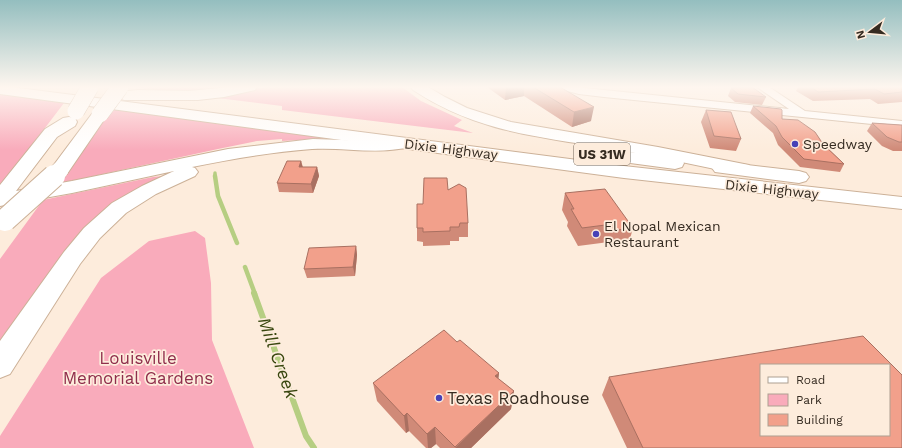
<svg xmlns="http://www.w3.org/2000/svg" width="902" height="448" font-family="'Work Sans',sans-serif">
<rect width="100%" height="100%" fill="#fdecdc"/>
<path fill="#f9abbb" d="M 132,87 L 236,87 C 202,94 166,92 132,87 Z
M 264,87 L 402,87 L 421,101 L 462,120 L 454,126 L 473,133 L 282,110 L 282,106 L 209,97 L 231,95 Z
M 0,94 L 64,103 L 0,187 Z
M 116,109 L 335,138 L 282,141 L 282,139 L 257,141 L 218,149 L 57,184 L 108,115 Z
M 163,176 L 128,196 L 0,349 L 0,259 L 43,200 L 153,177 Z
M 195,231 L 205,238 L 211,283 L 212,340 L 254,448 L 0,448 L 0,436 L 101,278 L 149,241 Z"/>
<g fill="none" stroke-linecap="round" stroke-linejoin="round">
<path stroke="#b6ce82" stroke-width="3.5" d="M 215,173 L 215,177"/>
<path stroke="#b6ce82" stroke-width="4.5" d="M 215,176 L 218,196 L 237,243
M 245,267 L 255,294"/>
<path stroke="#b6ce82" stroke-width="6" d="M 254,293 L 306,436 L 314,448"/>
<defs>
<path id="street" d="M 559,87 L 575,87 L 789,109 L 757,87 L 769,87 L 805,111 L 902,121 L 902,127 L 604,97 L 579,94 L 560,89 Z"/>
<path id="primary" d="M 0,87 L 11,87 L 624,166 L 902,197 L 902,209 L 624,178 L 0,94 Z
M 584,147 L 675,157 L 682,159 L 684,163 L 682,167 L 675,169 L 578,156 L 575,152 L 578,148 Z
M 722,162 L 799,171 L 806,173 L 809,177 L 806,181 L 799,183 L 715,172 L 712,168 L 715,164 Z"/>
<path id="highway" d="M 230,87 L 257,87 L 255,90 L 224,97 L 198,100 L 124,100 L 119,98 L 116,95 L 119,92 L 138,90 L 189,91 Z
M 411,87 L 428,87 L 445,97 L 467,108 L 511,122 L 658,147 L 749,165 L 752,169 L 749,173 L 742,175 C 698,165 653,156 608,148 C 535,136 477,132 413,90 Z
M 100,109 L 106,111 L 108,114 L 67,174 L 60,176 L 53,174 L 50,170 L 53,166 L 94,111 Z
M 69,117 L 75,118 L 77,122 L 75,126 L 57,137 L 16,191 L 72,181 L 228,149 L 313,139 L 372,141 L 403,138 L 409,139 L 412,143 L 409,147 C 377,155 345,147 312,149 C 272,152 231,159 192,167 L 195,168 L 198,172 L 195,176 L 156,194 L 126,213 L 100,238 L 80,264 L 10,374 L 0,378 L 0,341 L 64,252 L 84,228 L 112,203 L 142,186 L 174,171 L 72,193 L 0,206 L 0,185 L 45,129 L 63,118 Z"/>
</defs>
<use href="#street" stroke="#ccb198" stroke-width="2"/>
<use href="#primary" stroke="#ccb198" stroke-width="2"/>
<use href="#highway" stroke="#ccb198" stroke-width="2"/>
<use href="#street" fill="#fff" fill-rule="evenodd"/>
<use href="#primary" fill="#fff" fill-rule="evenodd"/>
<use href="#highway" fill="#fff" fill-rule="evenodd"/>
<defs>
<path id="highway-bridge-far1" d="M 76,111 L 90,87
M 100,114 L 120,87
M 53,177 L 60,170"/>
<path id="highway-bridge" d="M 5,220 L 54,176"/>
</defs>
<use href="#highway-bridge-far1" stroke="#ccb198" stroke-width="18" stroke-linecap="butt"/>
<use href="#highway-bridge" stroke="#ccb198" stroke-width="24" stroke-linecap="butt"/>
<use href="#highway-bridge-far1" stroke="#fff" stroke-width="17"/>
<use href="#highway-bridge" stroke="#fff" stroke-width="22"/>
</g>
<path fill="#d08a78" d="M 487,87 L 560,87 L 591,121 L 572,127 L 524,96 L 505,100 Z
M 798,87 L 902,87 L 902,102 L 878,104 L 870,99 L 813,101 L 796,91 Z
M 731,88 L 766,97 L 762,105 L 735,102 L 728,96 Z
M 753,106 L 782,119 L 823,144 L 844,164 L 840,172 L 800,167 L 778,145 L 773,133 L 750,113 Z
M 706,110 L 741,139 L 736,151 L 710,148 L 701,122 Z
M 872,123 L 902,125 L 902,151 L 893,151 L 882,146 L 867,131 Z
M 301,161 L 303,167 L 317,167 L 319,176 L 313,193 L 279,192 L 277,183 Z
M 448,190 L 468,223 L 468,237 L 459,237 L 459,241 L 450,241 L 450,245 L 423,246 L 423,242 L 417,241 L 417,228 Z
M 565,193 L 633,228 L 628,246 L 613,248 L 609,242 L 578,246 L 567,226 L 568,222 L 562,210 Z
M 356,246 L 357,255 L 355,276 L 307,278 L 304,269 Z
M 457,342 L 499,373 L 498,379 L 514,391 L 511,409 L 471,448 L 440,448 L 436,444 L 431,448 L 426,448 L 409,431 L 406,433 L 377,401 L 373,383 Z
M 609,377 L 902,448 L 627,448 L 602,395 Z"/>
<path fill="#a97061" d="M 506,87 L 524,87 L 524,96 L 505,100 Z
M 594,107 L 591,121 L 572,127 L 574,112 Z
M 301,161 L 303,170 L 299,167 Z
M 317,167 L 319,176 L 313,193 L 311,184 Z
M 356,246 L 357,255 L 355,276 L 353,267 Z
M 499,373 L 497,391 L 495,376 Z
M 514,391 L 511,409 L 471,448 L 455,448 Z
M 407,413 L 409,431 L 406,433 L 404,416 Z
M 435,427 L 436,444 L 431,448 L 428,448 L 427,434 Z"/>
<path fill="#f2a08b" stroke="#a97061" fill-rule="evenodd" d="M 533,87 L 560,87 L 594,107 L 574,112 Z
M 752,87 L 766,97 L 738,94 L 731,88 Z
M 811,87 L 902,87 L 902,92 L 884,94 L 875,89 L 818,92 Z
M 753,106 L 781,109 L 782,110 L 782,119 L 798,120 L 815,132 L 823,144 L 844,164 L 804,159 L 782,137 L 776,126 Z
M 706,110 L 731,112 L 741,139 L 714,136 Z
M 872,123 L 901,125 L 902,125 L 902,142 L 899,142 L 887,137 Z
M 287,161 L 301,161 L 299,167 L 317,167 L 311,184 L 277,183 Z
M 424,178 L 447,178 L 448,190 L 459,184 L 466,188 L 468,223 L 460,223 L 459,227 L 450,227 L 450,231 L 423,232 L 423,228 L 417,228 L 417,204 L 423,204 Z
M 605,189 L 633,228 L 618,230 L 613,224 L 582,228 L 571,209 L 574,209 L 565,193 Z
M 356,246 L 353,267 L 304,269 L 309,248 Z
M 444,330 L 457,342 L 460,340 L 499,373 L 495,376 L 514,391 L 455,447 L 435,427 L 427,434 L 407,413 L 404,416 L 373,383 Z
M 863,336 L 902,375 L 902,448 L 643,448 L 609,377 ZM 761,365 L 889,365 L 889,435 L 761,435 Z"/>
<linearGradient id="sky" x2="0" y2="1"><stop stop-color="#94bebf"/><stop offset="0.58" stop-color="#fef6ef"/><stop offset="1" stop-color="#fef6ef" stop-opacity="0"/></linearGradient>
<rect width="902" height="150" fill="url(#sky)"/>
<g fill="#4641b7" stroke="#fdecdc" stroke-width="1.5">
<circle cx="795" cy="144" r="4"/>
<circle cx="596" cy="234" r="4"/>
<circle cx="439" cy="398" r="4"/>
</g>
<g text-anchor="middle" stroke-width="3.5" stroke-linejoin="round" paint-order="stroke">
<rect fill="#fdecdc" stroke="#716559" stroke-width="1" x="574" y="143" width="56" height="22" rx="3"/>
<g font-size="13" font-weight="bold" fill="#352b21">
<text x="602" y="159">US 31W</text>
</g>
<g font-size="14" fill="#352b21" stroke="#fdecdc" text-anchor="start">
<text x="803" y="149">Speedway</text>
<text x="604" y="231">El Nopal Mexican<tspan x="604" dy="16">Restaurant</tspan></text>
</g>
<g font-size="14" fill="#352b21" stroke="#fdecdc">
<text transform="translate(451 149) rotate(7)" y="5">Dixie Highway</text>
<text transform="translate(772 189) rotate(6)" y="5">Dixie Highway</text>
</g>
<g font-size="17" fill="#8f2d4b" stroke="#fdecdc">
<text x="138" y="364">Louisville<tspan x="138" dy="20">Memorial Gardens</tspan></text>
</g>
<g font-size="17" fill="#352b21" stroke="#fdecdc" text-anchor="start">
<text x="447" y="404">Texas Roadhouse</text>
</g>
<g font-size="18" font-style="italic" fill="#38460e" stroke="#fdecdc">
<text transform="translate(278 358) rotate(70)" y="6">Mill Creek</text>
</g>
</g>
<rect x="760" y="364" width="130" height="72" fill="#fdecdc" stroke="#ad9f91"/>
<rect x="768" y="377" width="20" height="6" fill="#ffffff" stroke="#ad9f91"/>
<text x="796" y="384" font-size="12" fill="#352b21">Road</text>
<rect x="768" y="394" width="20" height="12" fill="#f9abbb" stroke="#ad9f91"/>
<text x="796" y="404" font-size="12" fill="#352b21">Park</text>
<rect x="768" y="414" width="20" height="12" fill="#f2a08b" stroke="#ad9f91"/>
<text x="796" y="424" font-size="12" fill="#352b21">Building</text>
<g transform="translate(870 32) rotate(254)" stroke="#fdecdc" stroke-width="3" paint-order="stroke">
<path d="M0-3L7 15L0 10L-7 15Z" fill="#352b21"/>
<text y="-6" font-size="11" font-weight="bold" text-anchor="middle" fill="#352b21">N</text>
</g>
</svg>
